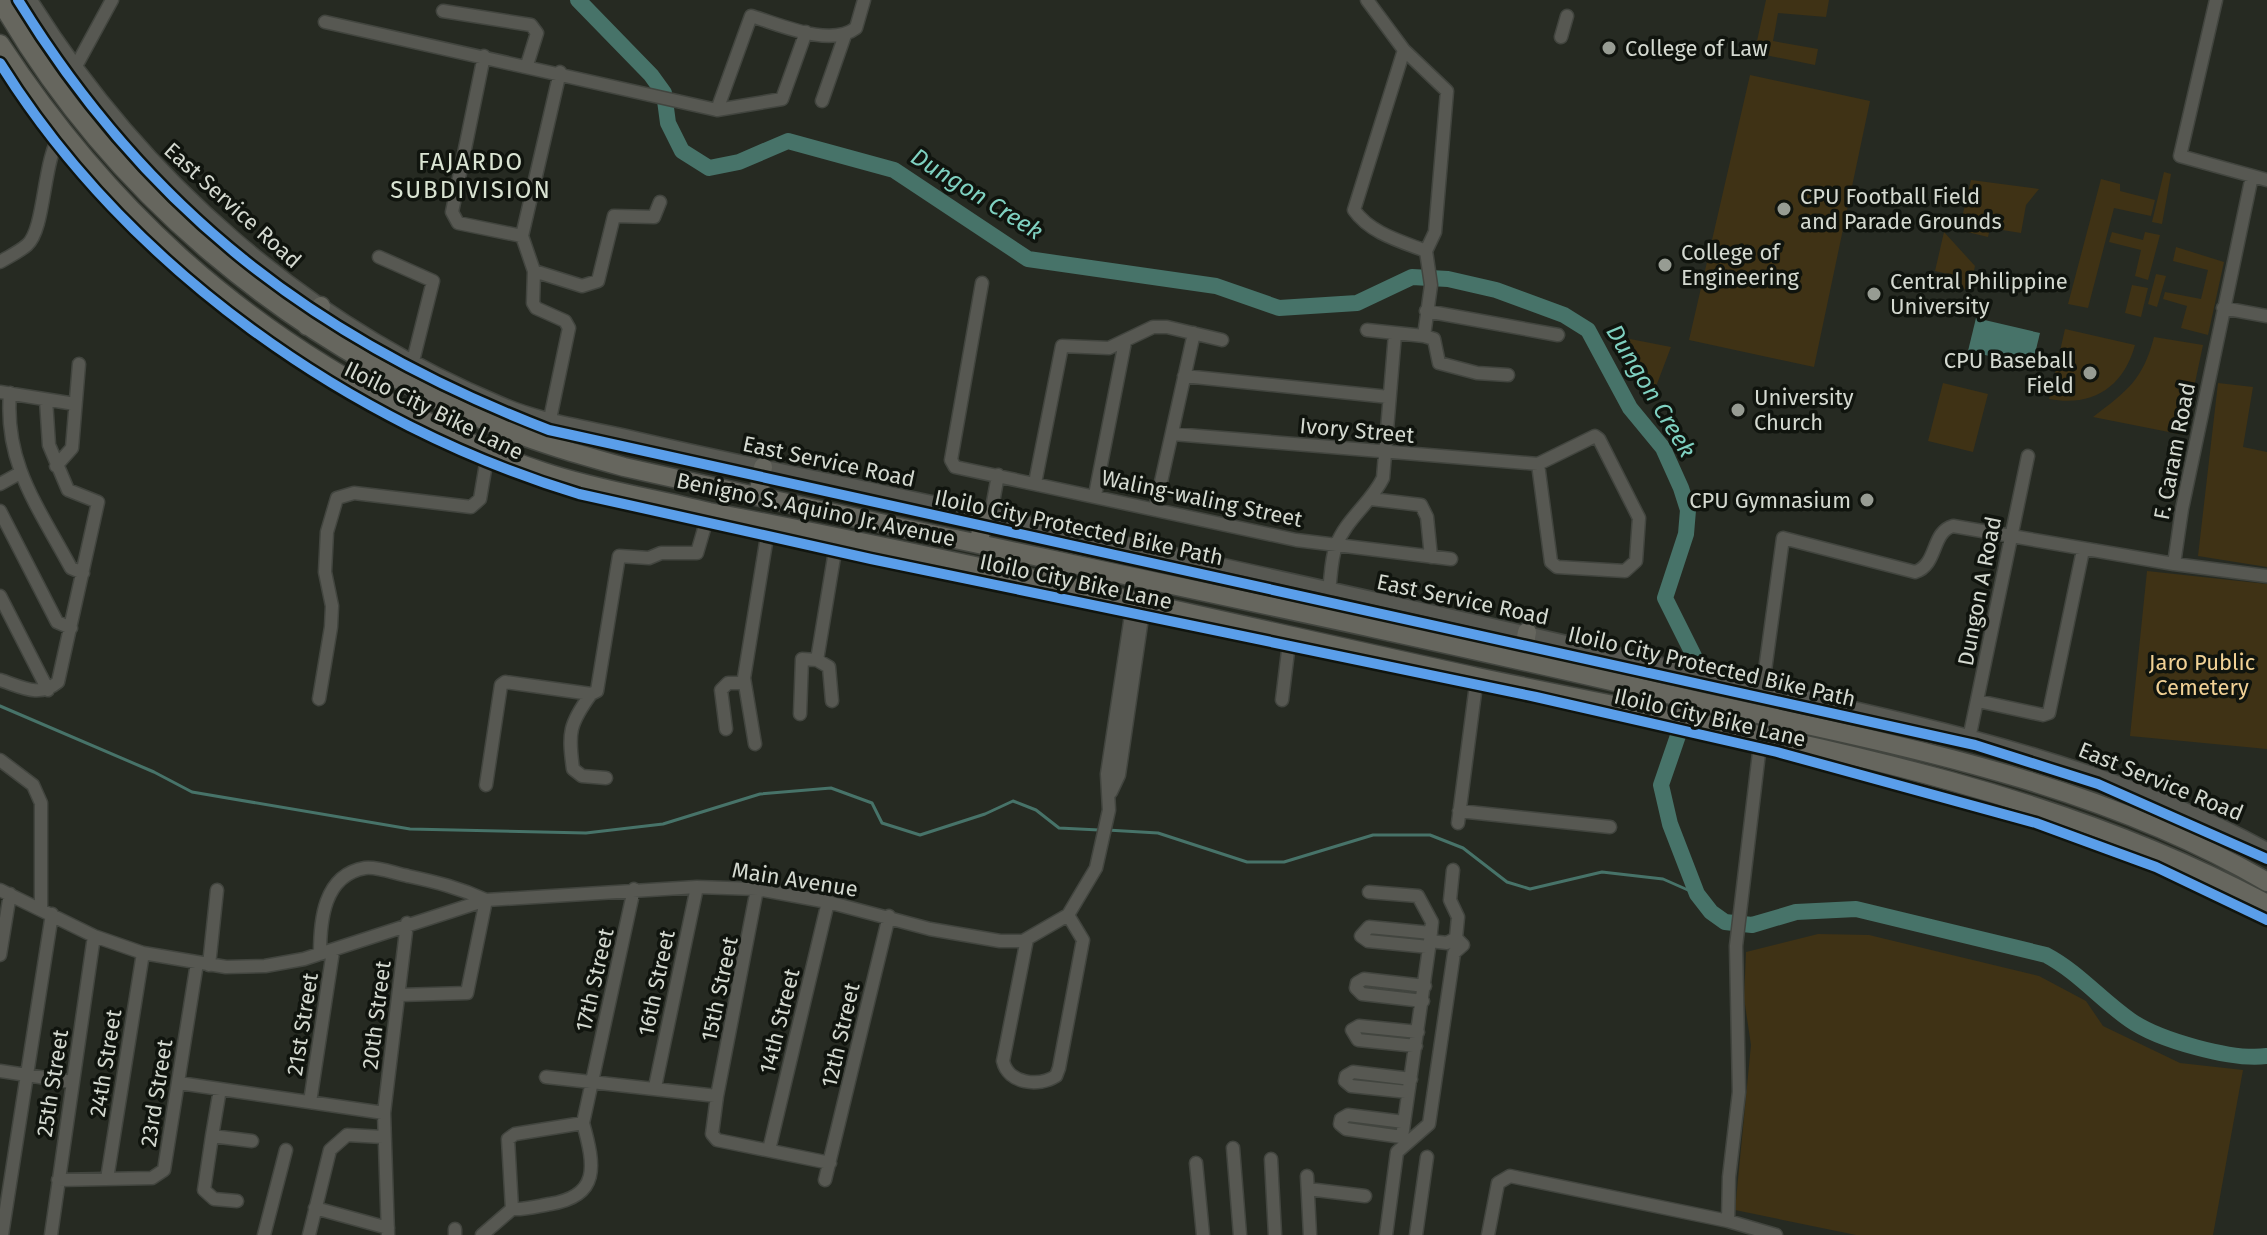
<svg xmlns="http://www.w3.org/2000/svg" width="2267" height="1235" font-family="'Fira Sans',sans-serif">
<rect width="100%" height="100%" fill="#262a22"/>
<path fill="#3f3215" d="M 1766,0 L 1829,0 L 1826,17 L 1778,13 L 1773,41 L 1818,49 L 1815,65 L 1765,55 L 1757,41 Z
M 1750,75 L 1870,101 L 1814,367 L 1689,340 Z
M 2164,172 L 2171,174 L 2162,224 L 2152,222 Z
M 2101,179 L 2120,184 L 2120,191 L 2155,200 L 2151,216 L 2114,208 L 2088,308 L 2068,304 Z
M 1971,180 L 2039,189 L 2026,205 L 2021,233 L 1990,228 L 1988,237 L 1959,230 Z
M 1944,232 L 1975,266 L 1970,290 L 1959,288 L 1962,277 L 1935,271 Z
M 2112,232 L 2143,240 L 2145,232 L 2160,235 L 2148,280 L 2135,276 L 2141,250 L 2109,242 Z
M 2176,247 L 2224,262 L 2208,335 L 2181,328 L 2187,306 L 2163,299 L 2165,292 L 2201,299 L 2208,270 L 2173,261 Z
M 2156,274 L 2166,276 L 2157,307 L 2148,304 Z
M 2132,285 L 2148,288 L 2141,317 L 2125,313 Z
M 2065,329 L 2135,345 C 2123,388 2092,407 2049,399 Z
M 2154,337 L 2203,345 L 2184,435 L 2093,417 C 2127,391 2143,380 2154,337 Z
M 1625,338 L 1671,347 L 1652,397 L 1642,392 Z
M 1943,383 L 1988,394 L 1973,452 L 1928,441 Z
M 2218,383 L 2253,387 L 2243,447 L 2267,452 L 2267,567 L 2198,556 Z
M 2147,571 L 2267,584 L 2267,749 L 2130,736 Z
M 1818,934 L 1869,935 L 2039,976 L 2086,1001 L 2103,1026 L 2180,1063 L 2243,1070 L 2213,1235 L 1856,1235 L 1735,1210 L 1751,1045 L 1744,998 L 1746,952 Z"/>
<path fill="#477369" d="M 1976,318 L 2040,333 L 2032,366 L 1968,351 Z"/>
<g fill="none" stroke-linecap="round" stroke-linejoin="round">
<path stroke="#477369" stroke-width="3" d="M 0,706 L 154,772 L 192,792 L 410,829 L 586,833 L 663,824 L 760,794 L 831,788 L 872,803 L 882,823 L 920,835 L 985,814 L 1013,801 L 1036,810 L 1059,828 L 1099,830
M 1107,830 L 1158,833 L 1247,862 L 1284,862 L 1373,835 L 1430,835 L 1463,848 L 1507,882 L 1530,889 L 1602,872 L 1663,879 L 1697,894"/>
<path stroke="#477369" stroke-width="16" d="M 578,0 L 651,75 L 664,93 L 668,123 L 682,151 L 709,168 L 739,162 L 788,141 L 894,170 L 1028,259 L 1216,286 L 1279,308 L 1357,303 L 1412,277 L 1448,279 L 1496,290 L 1564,315 L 1588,330 L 1630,408 L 1663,448 L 1681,488 L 1688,510 L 1686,534 L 1665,598 L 1696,660 L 1692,695 L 1661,785 L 1670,824 L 1697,894 L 1711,912 L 1725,922 L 1752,925 L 1796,912 L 1856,909 L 2046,955 C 2078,972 2100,999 2130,1020 C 2158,1040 2233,1061 2267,1056"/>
<defs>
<path id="minor" d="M 31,0 C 143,179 305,321 500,403 C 541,421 588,427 631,437 C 716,457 800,474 885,492 C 1158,550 1432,610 1704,674 C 1897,719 2091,753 2267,849
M 1367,0 L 1404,50 L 1447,91 L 1435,232 L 1426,251 L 1431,285 L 1424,336 L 1367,330
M 2216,0 L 2180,156 L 2267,180
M 443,11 L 531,25 L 537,33 L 527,65
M 325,22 L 717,110 L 782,99 L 806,32
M 1561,37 L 1567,16
M 1404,50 L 1354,210 C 1370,233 1400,241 1426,251
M 484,56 L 452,212 L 458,223 L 522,236
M 75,68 L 112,0
M 822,101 L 845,35
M 717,110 L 751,16 C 779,24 830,48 856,28 L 864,0
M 379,257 L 433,281 L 413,361
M 0,262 C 8,257 19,252 27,245 C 46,228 42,159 62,132
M 534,271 L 582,286 L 598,281 L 614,216 L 654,217 L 660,202
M 982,283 L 951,460 L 955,467 L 1296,540 L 1451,559
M 2223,308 L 2267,316
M 1426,311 L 1558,335
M 1424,336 L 1434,339 L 1439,363 L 1477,373 L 1508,375
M 1184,376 L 1389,397
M 0,392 L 75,404
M 10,393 C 4,464 39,508 71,568 L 83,573
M 550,419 L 569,328 L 565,321 L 536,308 L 533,303 L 534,271 L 522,236 L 560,72
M 1173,434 L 1538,464 L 1595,436 L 1599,439 L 1639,518 L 1636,561 L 1625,571 L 1557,567 L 1551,562 L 1538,464
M 56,466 L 72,448 L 79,364
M 1035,483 L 1062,346 L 1109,348 L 1153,327 L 1167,327 L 1222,340
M 0,484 L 20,473
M 1095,495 L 1125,342
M 1371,499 L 1421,505 L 1427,517 L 1431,557
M 1155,509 L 1194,333
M 0,511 L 57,622 L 71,628
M 984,514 L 992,508 L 998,475
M 2174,564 L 2182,509 L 2252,176
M 1329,591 C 1331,576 1331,559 1336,546 C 1346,519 1371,503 1383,478 L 1395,334
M 0,596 L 48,690
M 0,680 C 22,687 39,698 58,682 L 98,502 L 68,490 L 49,445 L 46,400
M 1763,685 L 1783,538 L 1915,572 C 1938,565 1931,532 1953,526 L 2174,564 L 2267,576
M 591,694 C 569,724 568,733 573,769 L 582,776 L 606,778
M 319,699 L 331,627 L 332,606 L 325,572 L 327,532 L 337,498 L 354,493 L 471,507 L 480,499 L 488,452
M 1282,700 L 1290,635
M 832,701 L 829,667 L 817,660 L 837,539
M 1978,701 L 2043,715 L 2049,713 L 2083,550
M 800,714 L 802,659 L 817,660
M 726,729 L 721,690 L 728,683 L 744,683
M 1970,734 L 2028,456
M 755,744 L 744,678 L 769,524
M 0,760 L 33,785 L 41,803 L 41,909
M 486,785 L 501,685 L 505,682 L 591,694 L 597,691 L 619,556 L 649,558 L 661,553 L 697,553 L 709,512
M 1111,792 L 1119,775 L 1144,604
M 1459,811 L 1610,827
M 1458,823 L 1477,677
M 1453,870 L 1450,900 L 1458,917 L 1456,938
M 0,890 L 94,936 L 143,953 L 226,967 L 265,966 L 304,959 L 486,900 L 697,887 L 757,889 L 828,902 L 930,929 L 1000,941 L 1023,941 L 1068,915 L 1096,868 L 1109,810 L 1107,774 L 1133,602
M 1369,892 L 1418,896 L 1432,922 L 1430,941 L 1447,943 L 1456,938
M 1027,939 L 1003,1061 C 1008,1084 1039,1087 1056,1076 L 1059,1068 L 1083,940 L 1068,915
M 1429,947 L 1368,941 L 1361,936 L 1369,927 L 1431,933
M 320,954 C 320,922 323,875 365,868 C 377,866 396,874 408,876 C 436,882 460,888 486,900 L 467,993 L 399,995
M 0,955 L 10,894
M 209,965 L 217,890
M 1423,1001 L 1362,994 L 1356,988 L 1357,983 L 1364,979 L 1425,986
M 1416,1046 L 1358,1040 L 1352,1030 L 1359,1026 L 1418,1032
M 0,1071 L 72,1082
M 546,1077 L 717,1096 L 712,1134 L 717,1140 L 830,1163
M 179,1083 L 384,1113
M 655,1087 L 697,887
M 1408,1092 L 1351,1086 L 1345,1081 L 1346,1076 L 1353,1072 L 1411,1079
M 717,1096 L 757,889
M 310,1102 L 333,951
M 1404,1122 L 1348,1115 L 1341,1119 L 1340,1124 L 1346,1129 L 1402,1137 L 1430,941
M 583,1123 L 515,1134 L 508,1139 L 512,1209 C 525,1210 538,1206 550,1204 C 600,1196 595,1166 583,1123 L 634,889
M 212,1136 L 220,1089
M 1233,1148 L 1240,1235
M 769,1150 L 828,902
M 1271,1159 L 1275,1235
M 1196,1163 L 1203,1235
M 1307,1176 L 1310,1235
M 107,1179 L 143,953
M 58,1180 L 152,1178 L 164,1170 L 197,963
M 825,1180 L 889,916
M 1308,1189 L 1365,1196
M 237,1201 L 214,1199 L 204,1190 L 212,1136 L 252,1141
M 315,1208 L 388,1228
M 1728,1221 L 1729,1177 L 1739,1092 L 1736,946 L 1761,736
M 455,1229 L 455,1235
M 2,1235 L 52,914
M 51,1235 L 94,936
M 264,1235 L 286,1150
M 309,1235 L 330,1150 L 347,1135 L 383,1137
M 388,1235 L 384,1113 L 407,923
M 482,1235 L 512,1209
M 1386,1235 L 1397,1152 L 1429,1124 L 1454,953 L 1463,945 L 1456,938
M 1416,1235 L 1427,1157
M 1488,1235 L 1498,1183 L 1510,1176 L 1728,1221 L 1776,1235"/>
<path id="highway" d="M 0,0 C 111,195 291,341 497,426 C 538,443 581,455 624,467 C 971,545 1320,613 1667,694 C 1869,740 2085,775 2267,882
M 0,44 C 107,207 236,325 410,413 C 454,435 497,457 544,472 C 598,490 654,498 709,512 C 966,561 1221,621 1477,677 C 1743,734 2024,773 2267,904
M 307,326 L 321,306
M 758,496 L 763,467
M 979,542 L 984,514
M 1522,659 L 1527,632"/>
</defs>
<use href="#minor" stroke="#42453f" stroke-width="15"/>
<use href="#highway" stroke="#42453f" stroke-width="21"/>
<use href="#minor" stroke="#575852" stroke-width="12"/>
<use href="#highway" stroke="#66665e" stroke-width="18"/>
<defs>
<path id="cycleway" d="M 18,0 C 148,212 318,341 549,430 L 1975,745 L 2098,784 L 2267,859
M 0,63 C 127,267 350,425 579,494 L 871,559 L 1536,697 L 1777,752 L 2036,823 L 2156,867 L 2267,920"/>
</defs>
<use href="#cycleway" stroke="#10140e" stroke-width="15"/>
<use href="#cycleway" stroke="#5a9eea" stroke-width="10"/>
</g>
<g fill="#979c93" stroke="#10140e" stroke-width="3">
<circle cx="1609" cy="48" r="8"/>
<circle cx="1784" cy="209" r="8"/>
<circle cx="1665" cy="265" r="8"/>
<circle cx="1874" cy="294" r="8"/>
<circle cx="2090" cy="373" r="8"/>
<circle cx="1738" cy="410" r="8"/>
<circle cx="1867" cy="500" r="8"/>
</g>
<g text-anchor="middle" stroke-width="7" stroke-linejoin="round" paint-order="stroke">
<g font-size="22" fill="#d4d9d0" stroke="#10140e" text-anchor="start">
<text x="1625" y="56">College of Law</text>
<text x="1800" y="204">CPU Football Field<tspan x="1800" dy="25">and Parade Grounds</tspan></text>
<text x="1681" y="260">College of<tspan x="1681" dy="25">Engineering</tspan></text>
<text x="1890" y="289">Central Philippine<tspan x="1890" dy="25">University</tspan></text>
<text x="2074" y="368" text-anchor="end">CPU Baseball<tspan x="2074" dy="25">Field</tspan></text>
<text x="1754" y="405">University<tspan x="1754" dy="25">Church</tspan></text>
<text x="1851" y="508" text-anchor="end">CPU Gymnasium</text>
</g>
<g font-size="22" fill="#d4d9d0" stroke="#10140e">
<text transform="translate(233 205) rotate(42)" y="8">East Service Road</text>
<text transform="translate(434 410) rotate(26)" y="8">Iloilo City Bike Lane</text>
<text transform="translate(1357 430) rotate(5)" y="8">Ivory Street</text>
<text transform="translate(2174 451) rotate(-79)" y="8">F. Caram Road</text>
<text transform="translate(829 461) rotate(12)" y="8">East Service Road</text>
<text transform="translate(1202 498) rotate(12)" y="8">Waling-waling Street</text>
<text transform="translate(816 509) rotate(12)" y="8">Benigno S. Aquino Jr. Avenue</text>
<text transform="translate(1079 527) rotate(12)" y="8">Iloilo City Protected Bike Path</text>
<text transform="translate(1076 581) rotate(12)" y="8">Iloilo City Bike Lane</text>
<text transform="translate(1979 591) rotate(-79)" y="8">Dungon A Road</text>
<text transform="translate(1463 599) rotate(12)" y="8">East Service Road</text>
<text transform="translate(1712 666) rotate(13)" y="8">Iloilo City Protected Bike Path</text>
<text transform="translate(1710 717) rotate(13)" y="8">Iloilo City Bike Lane</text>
<text transform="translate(2161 781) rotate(22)" y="8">East Service Road</text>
<text transform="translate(795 879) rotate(9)" y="8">Main Avenue</text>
<text transform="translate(594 980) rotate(-77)" y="8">17th Street</text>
<text transform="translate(656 983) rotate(-78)" y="8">16th Street</text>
<text transform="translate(719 989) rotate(-78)" y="8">15th Street</text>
<text transform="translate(376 1015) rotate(-83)" y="8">20th Street</text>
<text transform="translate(779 1021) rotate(-76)" y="8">14th Street</text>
<text transform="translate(302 1024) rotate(-81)" y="8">21st Street</text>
<text transform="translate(840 1035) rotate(-77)" y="8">12th Street</text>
<text transform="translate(105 1063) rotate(-81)" y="8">24th Street</text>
<text transform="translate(52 1083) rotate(-81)" y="8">25th Street</text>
<text transform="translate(156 1093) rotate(-81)" y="8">23rd Street</text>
</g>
<g font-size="22" fill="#f1d195" stroke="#10140e">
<text x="2202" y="670">Jaro Public<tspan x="2202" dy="25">Cemetery</tspan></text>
</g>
<g font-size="24" letter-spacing="2" fill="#dae4d3" stroke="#10140e">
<text x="471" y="170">FAJARDO<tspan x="471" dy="28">SUBDIVISION</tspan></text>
</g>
<g font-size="24" font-style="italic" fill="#7fd1c1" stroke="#10140e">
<text transform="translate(977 194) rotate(32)" y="8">Dungon Creek</text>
<text transform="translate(1651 391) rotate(59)" y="8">Dungon Creek</text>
</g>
</g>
</svg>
